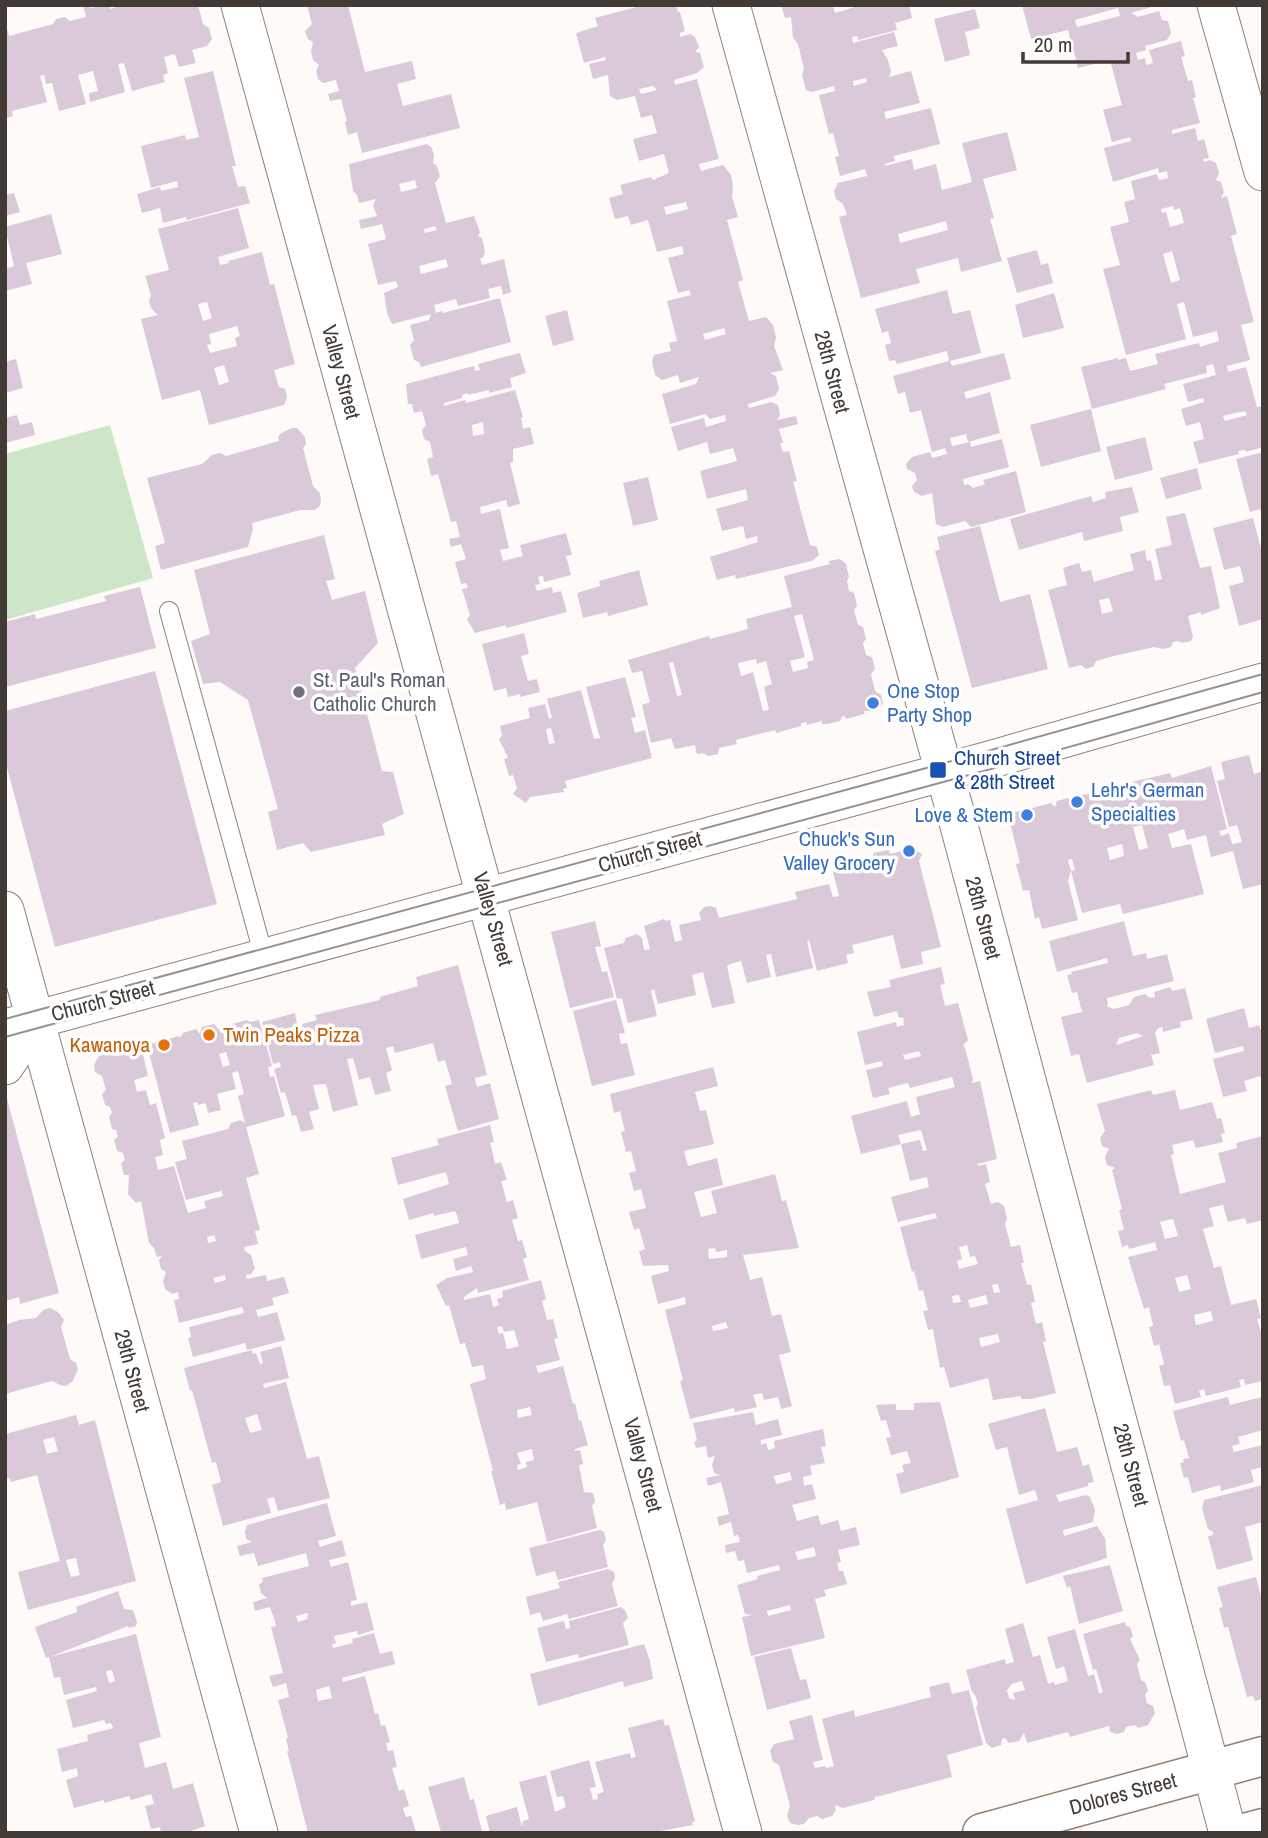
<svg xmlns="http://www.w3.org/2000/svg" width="1268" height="1838" font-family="'Archivo Narrow',sans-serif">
<rect width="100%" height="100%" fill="#fefaf7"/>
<path fill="#cde6c8" d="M 110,425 L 153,578 L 5,620 L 5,454 Z"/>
<path fill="#d9c9d9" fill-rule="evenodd" d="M 83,5 L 90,5 L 90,8 L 109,5 L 110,9 L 123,5 L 198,5 L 203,24 L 209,28 L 212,39 L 207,46 L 192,50 L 196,63 L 179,67 L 175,54 L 164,57 L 168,73 L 163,75 L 165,82 L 132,91 L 124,63 L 118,64 L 125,92 L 90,102 L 89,93 L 98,91 L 93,71 L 78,75 L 86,104 L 59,111 L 52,83 L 46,84 L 44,75 L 40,76 L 47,102 L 12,111 L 13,116 L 5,118 L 5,31 L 8,31 L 9,36 L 53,24 L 56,19 L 65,17 L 70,21 L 86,17 Z
M 307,5 L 348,5 L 365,72 L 412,61 L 416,79 L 397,84 L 403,106 L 451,94 L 460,128 L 362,153 L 357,132 L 348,135 L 345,122 L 347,121 L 341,99 L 330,101 L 328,94 L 339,91 L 336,80 L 323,83 L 318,79 L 316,71 L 319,65 L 313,60 L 311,51 L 313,42 L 308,39 L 305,31 L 312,24 Z
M 644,5 L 676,5 L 678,12 L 680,12 L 685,31 L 680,33 L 680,37 L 690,34 L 695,37 L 699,47 L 695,52 L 700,53 L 704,67 L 697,73 L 674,80 L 675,85 L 697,79 L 719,159 L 699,164 L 701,171 L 723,165 L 731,175 L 733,186 L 732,197 L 738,217 L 727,220 L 743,280 L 738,282 L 749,321 L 766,317 L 773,325 L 776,337 L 774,346 L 783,370 L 770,373 L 776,376 L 779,389 L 775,396 L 748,404 L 749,408 L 771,402 L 778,405 L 780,415 L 777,420 L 796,416 L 798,424 L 779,429 L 783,443 L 780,443 L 783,452 L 789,451 L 797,481 L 793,482 L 810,545 L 817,547 L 819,555 L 812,561 L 736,579 L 735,575 L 717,580 L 710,557 L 758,542 L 757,536 L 746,539 L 743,526 L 722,531 L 716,509 L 748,500 L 746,489 L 707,499 L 700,471 L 737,461 L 733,448 L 710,454 L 707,442 L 678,451 L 671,427 L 704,418 L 706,427 L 726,421 L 725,415 L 710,419 L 705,414 L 670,424 L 662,394 L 696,384 L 699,377 L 680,383 L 678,375 L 662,380 L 655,375 L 652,361 L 654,355 L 671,351 L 669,343 L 677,341 L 667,301 L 691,295 L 689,290 L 678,293 L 668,258 L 684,254 L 682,246 L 657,252 L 648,220 L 631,225 L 628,216 L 615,219 L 609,198 L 623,194 L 620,185 L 651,177 L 653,180 L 669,173 L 664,154 L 639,161 L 633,139 L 657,133 L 652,115 L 641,118 L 635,96 L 617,100 L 610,96 L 608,75 L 593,79 L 589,64 L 606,60 L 605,57 L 584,63 L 576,33 L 598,26 L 595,18 ZM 653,86 L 657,90 L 641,94 L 639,89 ZM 686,202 L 688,209 L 666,215 L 664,207 ZM 724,328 L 726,334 L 705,340 L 703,334 Z
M 781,5 L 833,6 L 835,13 L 862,5 L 909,5 L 912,18 L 895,23 L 897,30 L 858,40 L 857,36 L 852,37 L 853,43 L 894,32 L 898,46 L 882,50 L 888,60 L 891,71 L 889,77 L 911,71 L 920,103 L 884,112 L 886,119 L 931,108 L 940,144 L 894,156 L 895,161 L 885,164 L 885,166 L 912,159 L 914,170 L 936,164 L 942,190 L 972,182 L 962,143 L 1007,132 L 1017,170 L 983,179 L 994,218 L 990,219 L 1002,261 L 961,272 L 958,258 L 916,269 L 920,283 L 861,298 L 839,217 L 847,215 L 843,204 L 836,199 L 834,191 L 838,183 L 867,176 L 865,169 L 840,176 L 835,157 L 839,156 L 833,133 L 829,134 L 819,95 L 835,91 L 834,86 L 812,92 L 806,90 L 802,75 L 804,69 L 798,44 L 793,38 L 791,17 L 785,18 ZM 866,78 L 867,82 L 854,86 L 853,81 ZM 946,221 L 948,230 L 900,243 L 898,234 Z
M 1022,5 L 1158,5 L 1131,13 L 1138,17 L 1159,11 L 1162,20 L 1168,21 L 1171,33 L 1167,40 L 1145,46 L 1146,50 L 1136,53 L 1138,60 L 1145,58 L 1146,65 L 1153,63 L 1149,50 L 1181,41 L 1185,56 L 1181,57 L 1188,81 L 1192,80 L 1196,97 L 1193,98 L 1200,123 L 1172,130 L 1172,134 L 1195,128 L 1198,141 L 1204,139 L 1209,158 L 1203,159 L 1204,162 L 1210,160 L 1216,163 L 1219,173 L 1216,180 L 1221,182 L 1224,192 L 1221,198 L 1227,196 L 1237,234 L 1231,236 L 1254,322 L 1241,325 L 1250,360 L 1227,366 L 1228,372 L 1246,367 L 1257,407 L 1263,406 L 1263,447 L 1246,452 L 1245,450 L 1238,451 L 1239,454 L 1199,464 L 1193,442 L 1204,439 L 1200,422 L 1186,426 L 1181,409 L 1204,402 L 1203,398 L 1188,402 L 1183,384 L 1216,375 L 1213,364 L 1206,366 L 1207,373 L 1164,384 L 1166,389 L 1092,409 L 1081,367 L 1118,358 L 1118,360 L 1126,358 L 1130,371 L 1158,364 L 1155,354 L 1199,343 L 1200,347 L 1219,341 L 1217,331 L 1193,337 L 1184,302 L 1177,304 L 1186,339 L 1126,355 L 1103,269 L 1120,265 L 1110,227 L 1129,222 L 1124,202 L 1135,199 L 1131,181 L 1157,174 L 1159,180 L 1168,178 L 1167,171 L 1159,173 L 1158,168 L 1113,182 L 1104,148 L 1131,141 L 1130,137 L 1112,142 L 1103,110 L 1122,105 L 1110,60 L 1078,68 L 1068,30 L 1031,39 ZM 1118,8 L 1120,16 L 1077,27 L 1075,20 ZM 1173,206 L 1174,210 L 1180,208 L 1184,223 L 1170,227 L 1166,212 L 1162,213 L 1161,209 ZM 1172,251 L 1180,280 L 1171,283 L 1163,254 ZM 1245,411 L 1247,415 L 1225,421 L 1223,416 Z
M 975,9 L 980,28 L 965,32 L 970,55 L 945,62 L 934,19 Z
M 213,71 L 236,166 L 232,166 L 238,187 L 245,186 L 250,203 L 187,220 L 186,217 L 163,223 L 160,208 L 142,213 L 137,194 L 160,187 L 161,191 L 178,187 L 177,181 L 151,188 L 141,146 L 185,135 L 186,140 L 199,137 L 184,78 Z
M 427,144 L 432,148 L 434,156 L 433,163 L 437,166 L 440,176 L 435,183 L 446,223 L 474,216 L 480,232 L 478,236 L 482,238 L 485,252 L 483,258 L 480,258 L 482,265 L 504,259 L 511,292 L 503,295 L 501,286 L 488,289 L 490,298 L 458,306 L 456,299 L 434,305 L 436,313 L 442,311 L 443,313 L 500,298 L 511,342 L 421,367 L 419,362 L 414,360 L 410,345 L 414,340 L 410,325 L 429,320 L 431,314 L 392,324 L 387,313 L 384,293 L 398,287 L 396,281 L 378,285 L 368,244 L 386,239 L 382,224 L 361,229 L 359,220 L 377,216 L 373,205 L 376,199 L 359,203 L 357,195 L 353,191 L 349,164 ZM 415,180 L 417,188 L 401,192 L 399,184 ZM 435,226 L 437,230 L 425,233 L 424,229 ZM 446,259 L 448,267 L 421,274 L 419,266 Z
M 14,193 L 20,212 L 5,216 L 5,195 Z
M 238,208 L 249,248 L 218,257 L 220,265 L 229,263 L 228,261 L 262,252 L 270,285 L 274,284 L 295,364 L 274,370 L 279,387 L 285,389 L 287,397 L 284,405 L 209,425 L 200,390 L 162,400 L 141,319 L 158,315 L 151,308 L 149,302 L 151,295 L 145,276 L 169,270 L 158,229 ZM 207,302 L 212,318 L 203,321 L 198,304 ZM 237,326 L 240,336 L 235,338 L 237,346 L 210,353 L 207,345 L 211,344 L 209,334 ZM 224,365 L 229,382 L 219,385 L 214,368 Z
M 51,214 L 62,254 L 26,263 L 32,284 L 5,291 L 5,269 L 14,266 L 5,227 Z
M 1037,250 L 1041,265 L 1048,263 L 1053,283 L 1017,293 L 1007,258 Z
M 947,290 L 953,314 L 970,310 L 981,353 L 950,361 L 952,366 L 1004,353 L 1011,379 L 964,392 L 966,399 L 990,392 L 1000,433 L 968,442 L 966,434 L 950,438 L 952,446 L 970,442 L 971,447 L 1002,439 L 1009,467 L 963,479 L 964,485 L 968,484 L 973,488 L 985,484 L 983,480 L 1016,471 L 1026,512 L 971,527 L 965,521 L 943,527 L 936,524 L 932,493 L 922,496 L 914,492 L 912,486 L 917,480 L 915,473 L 907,469 L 906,464 L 912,457 L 930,452 L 932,458 L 947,454 L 945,448 L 932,452 L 921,410 L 910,413 L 905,392 L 898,394 L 893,376 L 949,361 L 947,351 L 897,364 L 895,360 L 889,361 L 885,345 L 891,343 L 888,331 L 882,333 L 875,309 Z
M 1054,293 L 1064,328 L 1023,338 L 1015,305 Z
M 567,310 L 574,340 L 553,346 L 545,316 Z
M 520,353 L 526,373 L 510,378 L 512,387 L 489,393 L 489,390 L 468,395 L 468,393 L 462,395 L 462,398 L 444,403 L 444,406 L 465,400 L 466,403 L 515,390 L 523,417 L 521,418 L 523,429 L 530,427 L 534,444 L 513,449 L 513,462 L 510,463 L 520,504 L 508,507 L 506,500 L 480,507 L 481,514 L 500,509 L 509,548 L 500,550 L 503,561 L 523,556 L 520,545 L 566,533 L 572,555 L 566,556 L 571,575 L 544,582 L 543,576 L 538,577 L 540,584 L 535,585 L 537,591 L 552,587 L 553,593 L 561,591 L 567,612 L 510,627 L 506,628 L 506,625 L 475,633 L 467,619 L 470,615 L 462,589 L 468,588 L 466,583 L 461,584 L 455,562 L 466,559 L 461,544 L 451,547 L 449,539 L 460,537 L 456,521 L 451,522 L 438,474 L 431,476 L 427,459 L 433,457 L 430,442 L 424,439 L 422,430 L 426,425 L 422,411 L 414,413 L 412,404 L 408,404 L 406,384 L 474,366 L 475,371 L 480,370 L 478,364 ZM 483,422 L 484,434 L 473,436 L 472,425 Z
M 16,359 L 23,388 L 5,393 L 5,362 Z
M 1091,409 L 1101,451 L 1041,467 L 1030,425 Z
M 17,415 L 20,425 L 32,422 L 35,435 L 5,443 L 5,418 Z
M 292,428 L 297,428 L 305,437 L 306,444 L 303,448 L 313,486 L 320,493 L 321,502 L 319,507 L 314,510 L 300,510 L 252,523 L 253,529 L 248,547 L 161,570 L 155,546 L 165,543 L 147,478 L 202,464 L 212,455 L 220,453 L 226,456 L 279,441 L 278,437 L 281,433 Z
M 1145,437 L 1153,470 L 1115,480 L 1106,447 Z
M 1263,452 L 1263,515 L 1262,515 L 1260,509 L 1250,512 L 1236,459 Z
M 1197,468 L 1202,489 L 1166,499 L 1160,478 Z
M 648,477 L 658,520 L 633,526 L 623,483 Z
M 1132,487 L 1139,512 L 1120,517 L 1123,531 L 1084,541 L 1082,532 L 1019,550 L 1010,519 L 1091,496 L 1093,502 L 1106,498 L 1105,492 Z
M 1185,513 L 1200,568 L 1211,566 L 1220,608 L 1201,615 L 1201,612 L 1188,616 L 1193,637 L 1191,641 L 1182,643 L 1178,641 L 1173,642 L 1171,647 L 1163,649 L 1154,647 L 1114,656 L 1096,661 L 1094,666 L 1086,669 L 1081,665 L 1069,668 L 1048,590 L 1067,585 L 1063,568 L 1079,563 L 1082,572 L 1091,570 L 1094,582 L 1134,570 L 1130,554 L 1145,550 L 1147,561 L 1151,560 L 1155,581 L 1162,579 L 1155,549 L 1172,545 L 1166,517 ZM 1109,598 L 1113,611 L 1102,614 L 1099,600 Z
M 1253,518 L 1263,556 L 1263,619 L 1239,626 L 1229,586 L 1244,582 L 1240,566 L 1224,570 L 1213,528 Z
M 980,526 L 1000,602 L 1030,594 L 1048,669 L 972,688 L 935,551 L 940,549 L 937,537 Z
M 324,535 L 335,579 L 326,581 L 332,600 L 365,591 L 378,643 L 355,668 L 382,771 L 393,772 L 404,814 L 382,824 L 385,835 L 311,852 L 303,843 L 277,850 L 268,812 L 278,809 L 248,700 L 220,682 L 203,684 L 191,641 L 210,634 L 194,570 Z
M 840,559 L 846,564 L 849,577 L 847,581 L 849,591 L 854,593 L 857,606 L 854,610 L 858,625 L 863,627 L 866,639 L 863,643 L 866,655 L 872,657 L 875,669 L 871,674 L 875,691 L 881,695 L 883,704 L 876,711 L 864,711 L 864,714 L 846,719 L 845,716 L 842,717 L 840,721 L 828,724 L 822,724 L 822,721 L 807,725 L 806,722 L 801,723 L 801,726 L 776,733 L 775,730 L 736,740 L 737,744 L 719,748 L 718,754 L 708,756 L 703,753 L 697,754 L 695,745 L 675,749 L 671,738 L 651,743 L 642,705 L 650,702 L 642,671 L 632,673 L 628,660 L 709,636 L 710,639 L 748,629 L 746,619 L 792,607 L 784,576 L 830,564 L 828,561 ZM 802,614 L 814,660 L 807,662 L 808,668 L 793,672 L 790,661 L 805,657 L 794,616 ZM 756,659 L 757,664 L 766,661 L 772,684 L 764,687 L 769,710 L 763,711 L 753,672 L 741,676 L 738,663 ZM 673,662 L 682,695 L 677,696 L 669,663 Z
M 639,570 L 648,605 L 608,616 L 607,612 L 583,618 L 577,593 L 600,586 L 599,581 Z
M 140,587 L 156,648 L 5,687 L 5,622 L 35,614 L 36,619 L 106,601 L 104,596 Z
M 524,633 L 529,654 L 521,656 L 528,681 L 537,679 L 540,692 L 520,697 L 520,694 L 508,697 L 506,688 L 494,691 L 482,644 Z
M 155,671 L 217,904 L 55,947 L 5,760 L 5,711 Z
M 625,677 L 636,717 L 631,718 L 635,733 L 645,730 L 652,758 L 565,781 L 567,788 L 563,789 L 564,792 L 530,797 L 526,803 L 513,794 L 517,788 L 513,775 L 509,776 L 504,759 L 508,758 L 499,739 L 502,736 L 500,726 L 530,718 L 528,708 L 545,704 L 549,719 L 552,718 L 547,699 L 581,690 L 594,739 L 600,738 L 586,687 ZM 551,728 L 555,743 L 549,744 L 546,729 Z
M 1249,755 L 1254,774 L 1263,771 L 1263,884 L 1243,889 L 1233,851 L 1211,857 L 1206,835 L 1187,840 L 1184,829 L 1168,834 L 1172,848 L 1191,844 L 1204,894 L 1123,914 L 1120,904 L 1082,913 L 1071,871 L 1075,870 L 1072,859 L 1068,860 L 1071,871 L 1068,881 L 1078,920 L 1042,929 L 1039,917 L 1035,919 L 1029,890 L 1023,891 L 1016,864 L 1020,863 L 1009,818 L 1011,818 L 1010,813 L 1028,809 L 1029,812 L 1033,811 L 1032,808 L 1051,803 L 1055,807 L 1057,801 L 1068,798 L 1073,802 L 1077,796 L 1088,794 L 1094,797 L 1093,795 L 1132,785 L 1132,782 L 1170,773 L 1172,778 L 1211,766 L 1227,829 L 1219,831 L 1221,836 L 1229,833 L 1232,844 L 1242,842 L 1237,825 L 1229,827 L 1217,781 L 1225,779 L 1221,762 ZM 1142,825 L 1148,848 L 1139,850 L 1133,827 ZM 1122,844 L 1124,856 L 1110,860 L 1107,848 Z
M 905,844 L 922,854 L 919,861 L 941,947 L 921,952 L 923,964 L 901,969 L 893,935 L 852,945 L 854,953 L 846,955 L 848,963 L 817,971 L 809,940 L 807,941 L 813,968 L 776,977 L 771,954 L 766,955 L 771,977 L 747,983 L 741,961 L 730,964 L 727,966 L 735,1003 L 712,1008 L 703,972 L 692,975 L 696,995 L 658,1004 L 654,989 L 651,991 L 657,1016 L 628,1023 L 622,998 L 617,999 L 604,948 L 624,943 L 626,938 L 637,934 L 642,938 L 644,950 L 650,949 L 644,926 L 664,919 L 666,921 L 670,920 L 675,942 L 682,940 L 679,925 L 701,920 L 699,913 L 704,907 L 710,906 L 716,908 L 719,918 L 797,899 L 795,892 L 829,884 L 833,897 L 839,896 L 833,872 L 871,863 L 871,860 L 874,859 L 873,853 L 889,850 L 890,854 L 903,851 Z
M 595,921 L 601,946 L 595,947 L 602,972 L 607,971 L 614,997 L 570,1008 L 551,932 Z
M 1124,921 L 1133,956 L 1146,953 L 1147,959 L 1167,954 L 1174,981 L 1107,998 L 1108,1005 L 1106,1006 L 1114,1009 L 1129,1005 L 1134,997 L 1145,994 L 1150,998 L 1155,997 L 1154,992 L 1170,987 L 1172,991 L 1185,988 L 1193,1019 L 1180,1022 L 1181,1027 L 1163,1032 L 1162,1027 L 1158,1028 L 1155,1033 L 1160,1053 L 1151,1055 L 1154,1065 L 1087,1083 L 1079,1054 L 1071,1056 L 1061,1017 L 1082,1012 L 1077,992 L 1072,993 L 1067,975 L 1072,974 L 1071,972 L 1108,963 L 1107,958 L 1057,972 L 1049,941 ZM 1137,1033 L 1143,1036 L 1116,1045 L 1119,1038 Z
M 458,965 L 487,1075 L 475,1078 L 477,1087 L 490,1083 L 499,1119 L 458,1131 L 445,1086 L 452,1084 L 445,1060 L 438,1062 L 433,1043 L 395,1053 L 393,1046 L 386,1048 L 392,1070 L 386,1073 L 391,1091 L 375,1095 L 370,1077 L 359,1080 L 353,1058 L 347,1059 L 358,1105 L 333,1112 L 326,1084 L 313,1085 L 319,1109 L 309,1112 L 314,1129 L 301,1132 L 296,1115 L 292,1116 L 285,1092 L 281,1093 L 274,1069 L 281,1067 L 280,1062 L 273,1064 L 262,1022 L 295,1013 L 300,1041 L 307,1039 L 302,1024 L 317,1020 L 315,1015 L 380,1000 L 380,997 L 418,986 L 416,977 Z
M 941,967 L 945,984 L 940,985 L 945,1006 L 958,1003 L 968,1040 L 963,1045 L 965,1048 L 973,1079 L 972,1083 L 980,1081 L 997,1159 L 977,1164 L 978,1166 L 986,1164 L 990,1182 L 985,1184 L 991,1204 L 998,1202 L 1004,1206 L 1007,1219 L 1005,1224 L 1011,1247 L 1020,1245 L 1024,1263 L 1021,1263 L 1027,1285 L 1031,1284 L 1035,1302 L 1031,1303 L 1036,1324 L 1042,1322 L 1046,1341 L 1043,1342 L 1056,1393 L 1031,1399 L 1021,1399 L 1021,1396 L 993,1400 L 988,1378 L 950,1388 L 944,1367 L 940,1368 L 933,1329 L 928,1330 L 923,1311 L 928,1310 L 923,1290 L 919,1291 L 914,1271 L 912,1272 L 900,1227 L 937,1218 L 935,1213 L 898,1222 L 891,1197 L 929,1187 L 927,1177 L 910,1181 L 901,1144 L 861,1154 L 851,1116 L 907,1101 L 911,1117 L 920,1114 L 916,1097 L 955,1087 L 952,1077 L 910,1088 L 908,1083 L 888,1088 L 890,1094 L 873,1098 L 866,1070 L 883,1066 L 882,1061 L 865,1065 L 857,1032 L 896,1022 L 897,1027 L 904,1025 L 903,1017 L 899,1018 L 897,1011 L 874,1017 L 867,992 L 891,987 L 889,980 ZM 919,1051 L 921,1056 L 905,1060 L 903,1055 ZM 921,1130 L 927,1150 L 923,1151 L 920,1140 L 901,1144 L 898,1135 ZM 967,1245 L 970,1257 L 975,1256 L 978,1264 L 959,1269 L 957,1261 L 962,1259 L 959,1247 ZM 998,1284 L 1000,1292 L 994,1293 L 992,1285 ZM 959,1295 L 961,1302 L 953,1303 L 952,1296 ZM 986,1295 L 988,1304 L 970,1308 L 968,1300 ZM 998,1334 L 1000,1342 L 981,1347 L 979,1338 Z
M 616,1000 L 625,1033 L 619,1034 L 621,1044 L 627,1043 L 635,1075 L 592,1086 L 573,1011 Z
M 1244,1008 L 1249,1028 L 1259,1025 L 1263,1036 L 1263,1046 L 1261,1046 L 1263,1084 L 1260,1076 L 1244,1081 L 1247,1091 L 1223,1097 L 1213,1059 L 1244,1051 L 1243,1046 L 1215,1053 L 1206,1019 Z
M 247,1020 L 250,1022 L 259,1020 L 272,1066 L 268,1067 L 270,1077 L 274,1076 L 285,1116 L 246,1127 L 259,1174 L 246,1178 L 260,1230 L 255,1231 L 258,1244 L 244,1247 L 245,1251 L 251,1255 L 255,1268 L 251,1274 L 246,1275 L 247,1279 L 266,1275 L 267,1281 L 284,1277 L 289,1293 L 272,1298 L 274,1305 L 256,1310 L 258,1317 L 277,1312 L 285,1340 L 247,1350 L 245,1343 L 193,1357 L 188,1338 L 191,1337 L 189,1327 L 244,1313 L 242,1307 L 179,1323 L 174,1300 L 179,1299 L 178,1292 L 172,1294 L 165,1289 L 163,1281 L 166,1272 L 161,1269 L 159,1260 L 162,1256 L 157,1257 L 154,1248 L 149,1243 L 141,1201 L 136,1203 L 128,1194 L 129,1175 L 124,1175 L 121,1163 L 125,1160 L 123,1153 L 117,1151 L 114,1140 L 118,1136 L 116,1130 L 112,1129 L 109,1117 L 112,1113 L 110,1107 L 105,1105 L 102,1094 L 106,1090 L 102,1076 L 95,1072 L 94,1065 L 98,1057 L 104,1054 L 119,1056 L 121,1048 L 132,1045 L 138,1051 L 142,1050 L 148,1076 L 134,1080 L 137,1092 L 146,1090 L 150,1105 L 156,1103 L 165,1138 L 160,1140 L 163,1155 L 155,1157 L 158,1170 L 174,1166 L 188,1213 L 206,1208 L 204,1201 L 223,1196 L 220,1184 L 221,1191 L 186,1200 L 175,1162 L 187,1159 L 182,1141 L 228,1129 L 231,1123 L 240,1120 L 245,1123 L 238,1096 L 244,1094 L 238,1071 L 232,1073 L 236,1089 L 217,1094 L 221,1110 L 208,1113 L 206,1103 L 198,1105 L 197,1102 L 193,1103 L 199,1125 L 170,1133 L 147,1045 L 179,1036 L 180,1038 L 183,1033 L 196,1029 L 200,1034 L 202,1027 L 214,1024 L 220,1031 L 230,1028 L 232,1024 ZM 226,1052 L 230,1065 L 223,1067 L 219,1054 ZM 214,1235 L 216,1241 L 208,1243 L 207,1237 ZM 225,1275 L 226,1280 L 215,1283 L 213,1278 Z
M 713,1067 L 718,1086 L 695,1092 L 700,1111 L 706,1110 L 714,1144 L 684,1151 L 688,1166 L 717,1158 L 723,1185 L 694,1192 L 701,1217 L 717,1213 L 711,1191 L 775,1174 L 782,1201 L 786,1200 L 799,1248 L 743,1255 L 750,1280 L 762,1277 L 772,1316 L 781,1314 L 791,1352 L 779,1355 L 792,1406 L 781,1409 L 778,1397 L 764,1400 L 762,1393 L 753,1395 L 757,1407 L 735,1412 L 734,1408 L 690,1419 L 680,1381 L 683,1380 L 665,1310 L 686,1304 L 685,1297 L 658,1304 L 651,1276 L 669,1271 L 668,1265 L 643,1266 L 639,1251 L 645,1249 L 639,1228 L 634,1230 L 629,1212 L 646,1208 L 641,1189 L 634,1191 L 629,1173 L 636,1171 L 631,1151 L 626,1152 L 621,1132 L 625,1131 L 620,1111 L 614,1113 L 610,1094 ZM 715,1248 L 716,1252 L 727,1250 L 727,1257 L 709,1259 L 708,1249 ZM 726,1322 L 728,1328 L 713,1331 L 712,1326 Z
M 1151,1090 L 1153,1095 L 1175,1090 L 1180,1110 L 1212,1102 L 1217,1119 L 1221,1118 L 1225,1133 L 1221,1134 L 1223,1142 L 1196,1148 L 1193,1140 L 1172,1145 L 1174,1154 L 1171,1155 L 1180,1194 L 1226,1182 L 1218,1153 L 1237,1148 L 1236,1143 L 1263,1136 L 1263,1220 L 1247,1224 L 1245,1218 L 1228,1222 L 1223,1205 L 1209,1208 L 1214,1226 L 1203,1229 L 1214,1268 L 1221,1266 L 1231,1305 L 1256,1299 L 1261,1318 L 1257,1319 L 1263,1339 L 1263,1381 L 1245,1385 L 1244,1379 L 1239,1380 L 1241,1387 L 1206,1396 L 1204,1389 L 1199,1391 L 1201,1397 L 1175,1404 L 1170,1385 L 1164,1386 L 1159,1366 L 1164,1364 L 1159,1344 L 1154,1346 L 1149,1327 L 1153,1326 L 1149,1307 L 1144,1309 L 1128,1257 L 1157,1250 L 1155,1242 L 1129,1249 L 1128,1245 L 1122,1247 L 1118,1231 L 1124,1230 L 1119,1210 L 1122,1209 L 1112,1170 L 1115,1168 L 1107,1165 L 1105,1157 L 1109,1149 L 1102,1146 L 1100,1138 L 1105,1131 L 1097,1104 ZM 1173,1219 L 1178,1236 L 1165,1239 L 1160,1222 ZM 1187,1275 L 1191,1289 L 1179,1292 L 1175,1278 ZM 1211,1311 L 1213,1321 L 1196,1325 L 1194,1315 Z
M 5,1091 L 59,1293 L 20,1304 L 19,1297 L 5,1301 Z
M 490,1125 L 494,1142 L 490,1143 L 493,1154 L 495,1164 L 501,1162 L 507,1180 L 501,1181 L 507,1202 L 513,1200 L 518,1218 L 512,1220 L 518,1241 L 522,1240 L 527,1257 L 523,1259 L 529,1280 L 478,1293 L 477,1288 L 464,1297 L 464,1300 L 490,1294 L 493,1307 L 499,1305 L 497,1299 L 503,1297 L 502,1291 L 541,1280 L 546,1299 L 542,1301 L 547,1320 L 553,1319 L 558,1338 L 554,1339 L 560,1360 L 536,1366 L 538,1373 L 563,1366 L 573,1404 L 575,1403 L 579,1421 L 581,1420 L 588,1445 L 575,1449 L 575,1451 L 580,1450 L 583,1464 L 579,1465 L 584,1492 L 593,1493 L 595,1502 L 592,1506 L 597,1528 L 547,1542 L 537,1502 L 506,1510 L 505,1503 L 500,1505 L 491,1471 L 493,1471 L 470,1384 L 486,1379 L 483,1365 L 472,1367 L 465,1343 L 460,1344 L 449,1305 L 446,1306 L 436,1285 L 447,1278 L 473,1272 L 471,1266 L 456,1271 L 453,1259 L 468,1255 L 466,1247 L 421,1259 L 415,1235 L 459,1223 L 457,1215 L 455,1211 L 434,1216 L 434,1213 L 409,1220 L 403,1199 L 449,1184 L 446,1172 L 398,1185 L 391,1158 L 439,1145 L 437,1139 ZM 502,1326 L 504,1332 L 514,1330 L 519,1346 L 507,1349 L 503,1333 L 499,1334 L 497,1327 ZM 530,1407 L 532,1415 L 518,1418 L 517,1410 ZM 532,1449 L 534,1460 L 526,1462 L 527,1467 L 518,1470 L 517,1465 L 521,1464 L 517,1453 Z
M 50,1308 L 58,1312 L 64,1320 L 61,1327 L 70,1359 L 76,1363 L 78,1369 L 73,1381 L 66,1386 L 60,1385 L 52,1381 L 5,1394 L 5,1325 L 19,1320 L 36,1318 L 43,1310 Z
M 281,1346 L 289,1378 L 263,1384 L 264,1388 L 286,1382 L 307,1459 L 319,1456 L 330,1498 L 278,1511 L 274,1497 L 267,1499 L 271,1513 L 223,1526 L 212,1485 L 221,1482 L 216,1462 L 212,1463 L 192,1390 L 190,1391 L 184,1368 L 252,1350 L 253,1354 L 256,1353 L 260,1364 L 263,1363 L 260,1352 ZM 257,1414 L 262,1430 L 250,1433 L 245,1418 Z
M 1228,1397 L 1230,1405 L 1262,1397 L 1263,1430 L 1238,1437 L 1240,1444 L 1232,1446 L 1234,1452 L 1263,1445 L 1263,1467 L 1251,1470 L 1254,1482 L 1221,1491 L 1220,1485 L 1192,1493 L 1188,1477 L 1184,1478 L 1180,1463 L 1184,1462 L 1183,1459 L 1189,1458 L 1184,1440 L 1181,1441 L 1173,1411 Z
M 940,1402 L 959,1477 L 901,1494 L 896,1474 L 904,1472 L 902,1465 L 911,1463 L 907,1451 L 891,1455 L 886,1438 L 891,1437 L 886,1420 L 881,1421 L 876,1405 L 896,1404 L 896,1410 L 914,1410 L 914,1403 Z
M 1045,1408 L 1057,1452 L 1077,1447 L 1083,1466 L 1089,1464 L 1094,1482 L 1088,1483 L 1088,1486 L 1056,1495 L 1059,1502 L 1086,1495 L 1090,1497 L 1095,1510 L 1093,1522 L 1063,1530 L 1064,1536 L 1097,1526 L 1105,1538 L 1107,1558 L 1026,1584 L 1006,1509 L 1038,1500 L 1035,1490 L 1019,1495 L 1007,1447 L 996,1450 L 988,1424 Z
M 753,1412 L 756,1425 L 778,1419 L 782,1435 L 761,1440 L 761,1445 L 766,1443 L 768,1450 L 775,1448 L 774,1441 L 823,1429 L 826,1446 L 821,1447 L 825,1463 L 810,1466 L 812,1475 L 803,1477 L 804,1486 L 812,1484 L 816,1499 L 792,1505 L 797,1521 L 818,1515 L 821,1525 L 838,1520 L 841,1531 L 856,1527 L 860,1545 L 838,1550 L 841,1562 L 837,1563 L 839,1571 L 843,1571 L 847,1584 L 824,1590 L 826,1596 L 815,1599 L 825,1638 L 751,1656 L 742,1617 L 752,1615 L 745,1614 L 737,1585 L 758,1579 L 757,1576 L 780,1570 L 779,1565 L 747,1573 L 744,1560 L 738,1561 L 735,1551 L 726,1553 L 725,1545 L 740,1542 L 738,1535 L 734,1536 L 731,1522 L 719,1526 L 717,1517 L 729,1514 L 725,1497 L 721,1482 L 708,1486 L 706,1478 L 720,1475 L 714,1473 L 712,1465 L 715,1456 L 708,1458 L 706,1446 L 696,1448 L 694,1442 L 697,1440 L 693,1423 ZM 790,1472 L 792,1480 L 776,1484 L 774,1476 ZM 814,1547 L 816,1556 L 798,1560 L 795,1552 ZM 790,1605 L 791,1610 L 768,1616 L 767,1611 Z
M 76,1415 L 79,1425 L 95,1420 L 136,1581 L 28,1610 L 18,1572 L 60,1561 L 37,1475 L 11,1482 L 9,1478 L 5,1479 L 5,1434 ZM 54,1437 L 58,1451 L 47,1454 L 43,1440 ZM 76,1558 L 80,1575 L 71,1577 L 66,1560 Z
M 1263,1485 L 1263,1522 L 1245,1527 L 1253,1560 L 1217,1570 L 1208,1536 L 1213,1535 L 1213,1532 L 1208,1529 L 1202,1508 L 1204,1500 Z
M 327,1503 L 336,1536 L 318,1541 L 320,1547 L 342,1540 L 346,1556 L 329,1560 L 331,1567 L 348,1562 L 357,1600 L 351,1601 L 351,1606 L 367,1602 L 374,1630 L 358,1635 L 357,1631 L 334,1636 L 336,1643 L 332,1644 L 333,1648 L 353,1643 L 352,1639 L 374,1633 L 380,1654 L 392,1651 L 395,1664 L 342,1678 L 343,1682 L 365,1676 L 375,1714 L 378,1713 L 381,1726 L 385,1725 L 390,1742 L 386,1743 L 388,1751 L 393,1750 L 397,1767 L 392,1768 L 399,1791 L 404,1789 L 409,1806 L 403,1808 L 406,1817 L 411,1816 L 416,1832 L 413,1833 L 308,1833 L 287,1751 L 289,1751 L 286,1738 L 288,1738 L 278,1700 L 289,1697 L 286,1683 L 273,1687 L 269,1676 L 283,1673 L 271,1627 L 276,1626 L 275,1621 L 270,1607 L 255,1611 L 253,1602 L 267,1598 L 261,1593 L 259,1585 L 263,1581 L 262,1578 L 309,1566 L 306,1553 L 258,1566 L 254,1553 L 240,1556 L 237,1546 L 252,1542 L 246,1539 L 245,1532 L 247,1525 ZM 308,1613 L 307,1619 L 298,1622 L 296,1616 ZM 329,1686 L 332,1698 L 318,1701 L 316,1690 Z
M 600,1530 L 604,1532 L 606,1540 L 603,1545 L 608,1567 L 558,1580 L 555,1571 L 536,1576 L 529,1548 Z
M 1110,1565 L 1123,1611 L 1079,1624 L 1070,1586 L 1067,1588 L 1063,1576 Z
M 608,1569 L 614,1572 L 615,1578 L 612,1584 L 618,1606 L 569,1619 L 567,1614 L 543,1621 L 540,1612 L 530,1615 L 526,1597 L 560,1588 L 558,1582 Z
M 1256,1577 L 1263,1604 L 1263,1699 L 1255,1701 L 1253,1696 L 1247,1697 L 1228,1627 L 1224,1628 L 1219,1608 L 1223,1607 L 1217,1587 Z
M 118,1591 L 124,1609 L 133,1610 L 137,1622 L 136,1626 L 129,1628 L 128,1626 L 50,1657 L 136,1634 L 161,1737 L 139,1743 L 145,1768 L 166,1762 L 173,1789 L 193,1783 L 205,1826 L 185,1833 L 161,1833 L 160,1827 L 151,1829 L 145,1806 L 154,1804 L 151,1794 L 131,1800 L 129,1796 L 104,1803 L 104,1800 L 74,1808 L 66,1780 L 78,1776 L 77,1768 L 62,1772 L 57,1749 L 88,1741 L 87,1735 L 113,1728 L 111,1723 L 106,1724 L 104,1720 L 73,1728 L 66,1700 L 97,1691 L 96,1687 L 64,1695 L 60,1677 L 54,1678 L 49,1657 L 46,1658 L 35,1627 L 77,1612 L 76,1607 ZM 112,1670 L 115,1681 L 109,1683 L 106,1671 Z
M 621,1607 L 625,1610 L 628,1618 L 623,1623 L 629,1645 L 579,1658 L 578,1654 L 546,1662 L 537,1628 L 564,1621 L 566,1629 L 570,1628 L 569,1621 Z
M 1125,1622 L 1126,1626 L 1130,1627 L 1133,1636 L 1130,1639 L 1140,1660 L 1137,1664 L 1141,1680 L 1145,1682 L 1148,1691 L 1145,1694 L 1147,1703 L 1153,1706 L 1155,1713 L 1148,1725 L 1138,1728 L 1135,1725 L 1126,1727 L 1124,1732 L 1117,1734 L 1110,1732 L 1109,1726 L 1070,1737 L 1068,1732 L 1027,1743 L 1024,1733 L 1019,1741 L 1009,1743 L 1005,1738 L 1002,1739 L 1001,1745 L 992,1748 L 986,1743 L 976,1707 L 978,1704 L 975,1695 L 972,1692 L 966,1670 L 1005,1659 L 1006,1664 L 1014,1662 L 1005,1629 L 1023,1623 L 1033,1657 L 1040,1655 L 1048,1684 L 1054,1682 L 1055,1685 L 1068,1681 L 1064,1666 L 1056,1669 L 1047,1637 L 1075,1629 L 1088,1676 L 1094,1674 L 1099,1693 L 1103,1692 L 1096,1669 L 1093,1670 L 1083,1634 ZM 1022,1681 L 1025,1690 L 1013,1693 L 1015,1700 L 1009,1698 L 1007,1690 L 1012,1684 Z
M 644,1644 L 650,1661 L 653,1679 L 624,1687 L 623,1681 L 538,1706 L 530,1674 Z
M 791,1648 L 800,1680 L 806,1679 L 811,1698 L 767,1710 L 754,1657 Z
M 949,1682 L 952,1694 L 969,1690 L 983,1745 L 947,1755 L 952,1777 L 876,1797 L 876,1795 L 874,1800 L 843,1808 L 835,1805 L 836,1810 L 832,1816 L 822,1819 L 817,1816 L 809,1818 L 804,1824 L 798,1825 L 790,1823 L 787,1816 L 790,1806 L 779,1765 L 773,1762 L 770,1751 L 774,1744 L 794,1739 L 789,1721 L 812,1715 L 823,1760 L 813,1762 L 815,1768 L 825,1766 L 826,1768 L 834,1766 L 822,1719 L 854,1710 L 855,1717 L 931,1697 L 929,1687 Z
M 663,1719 L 665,1726 L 669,1725 L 695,1821 L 692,1822 L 693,1825 L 650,1833 L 490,1833 L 486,1816 L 517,1807 L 522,1827 L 523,1821 L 529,1819 L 519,1782 L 546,1775 L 555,1812 L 566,1807 L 563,1796 L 557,1797 L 550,1771 L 589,1760 L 596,1787 L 590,1788 L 593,1800 L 598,1799 L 597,1794 L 604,1792 L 595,1762 L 630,1753 L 631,1758 L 636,1757 L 628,1728 Z
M 464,1777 L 470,1800 L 474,1799 L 482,1831 L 441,1832 L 428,1787 Z"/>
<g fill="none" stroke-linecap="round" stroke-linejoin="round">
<defs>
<path id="service" d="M 169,611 L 264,957"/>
<path id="minor" d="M 240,5 L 743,1833
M 731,5 L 958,822 L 1228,1833
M 1216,5 L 1263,172
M 5,910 L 259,1833
M 5,1028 L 989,760 L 1263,682
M 5,1066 L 36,1019"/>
<path id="secondary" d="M 982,1833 L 1263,1756
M 1244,1833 L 1263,1828"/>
</defs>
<use href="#service" stroke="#908073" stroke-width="20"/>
<use href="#minor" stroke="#908073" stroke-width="39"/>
<use href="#secondary" stroke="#908073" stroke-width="41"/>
<use href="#service" stroke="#fff" stroke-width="18"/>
<use href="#minor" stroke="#fff" stroke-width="37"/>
<use href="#secondary" stroke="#fff" stroke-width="38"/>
<path stroke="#97918d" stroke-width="2" d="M 5,1019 L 941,764 L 1263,674
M 5,1037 L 991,769 L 1263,692"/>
</g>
<circle fill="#6b7280" stroke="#fff" stroke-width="2.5" cx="299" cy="692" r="7"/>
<g fill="#3f7fe0" stroke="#fff" stroke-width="2.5">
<circle cx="873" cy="703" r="7"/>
<circle cx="1077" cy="802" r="7"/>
<circle cx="1027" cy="815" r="7"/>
<circle cx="909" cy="851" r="7"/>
</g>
<rect fill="#1a4fb4" stroke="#fff" stroke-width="2.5" x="929" y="761" width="18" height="18" rx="3.5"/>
<g fill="#e8710a" stroke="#fff" stroke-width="2.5">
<circle cx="209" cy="1035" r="7"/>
<circle cx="164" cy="1045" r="7"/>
</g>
<g text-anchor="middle" stroke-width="7" stroke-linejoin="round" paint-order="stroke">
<g font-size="21" fill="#423b35" stroke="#fff">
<text transform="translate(341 372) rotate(75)" y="7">Valley Street</text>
<text transform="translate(832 372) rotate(75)" y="7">28th Street</text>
<text transform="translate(650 852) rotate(-15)" y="7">Church Street</text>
<text transform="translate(983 918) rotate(75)" y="7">28th Street</text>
<text transform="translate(493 919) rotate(74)" y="7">Valley Street</text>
<text transform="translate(103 1001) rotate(-15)" y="7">Church Street</text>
<text transform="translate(132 1371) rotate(75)" y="7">29th Street</text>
<text transform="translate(643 1465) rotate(75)" y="7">Valley Street</text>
<text transform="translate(1131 1465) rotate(75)" y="7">28th Street</text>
<text transform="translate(1123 1794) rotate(-15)" y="7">Dolores Street</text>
</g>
<g font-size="21" fill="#5b616d" stroke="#fff" text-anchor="start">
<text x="313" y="687">St. Paul's Roman<tspan x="313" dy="24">Catholic Church</tspan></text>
</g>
<g font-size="21" fill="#366cbe" stroke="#fff" text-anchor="start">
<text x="887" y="698">One Stop<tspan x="887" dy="24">Party Shop</tspan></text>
<text x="1091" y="797">Lehr's German<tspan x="1091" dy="24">Specialties</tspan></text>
<text x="1013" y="822" text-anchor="end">Love &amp; Stem</text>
<text x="895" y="846" text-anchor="end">Chuck's Sun<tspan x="895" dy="24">Valley Grocery</tspan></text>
</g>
<g font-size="21" fill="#164399" stroke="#fff" text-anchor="start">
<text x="954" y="765">Church Street<tspan x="954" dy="24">&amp; 28th Street</tspan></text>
</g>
<g font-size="21" fill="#c56008" stroke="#fff" text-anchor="start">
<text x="223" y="1042">Twin Peaks Pizza</text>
<text x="150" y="1052" text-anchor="end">Kawanoya</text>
</g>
</g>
<rect width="1268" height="1838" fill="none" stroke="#423b35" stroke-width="14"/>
<path d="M1023 52v10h105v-10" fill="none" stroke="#423b35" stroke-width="3.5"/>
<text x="1034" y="52" font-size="21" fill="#423b35" stroke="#ffffff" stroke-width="5" paint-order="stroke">20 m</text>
</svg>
